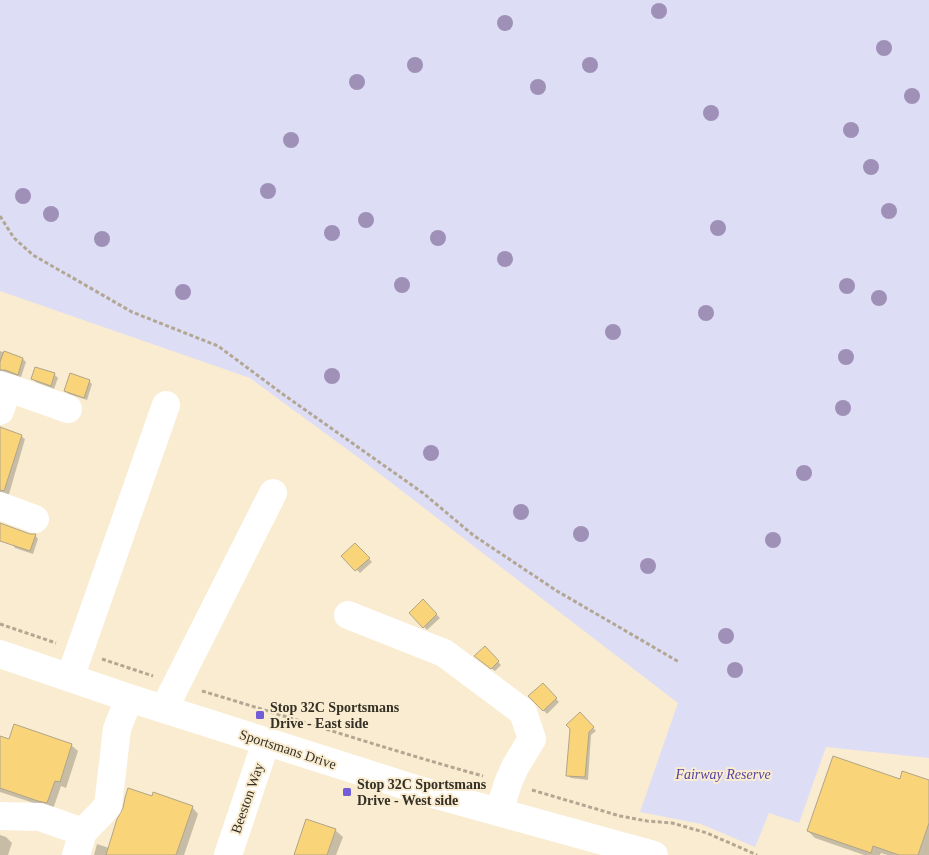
<svg xmlns="http://www.w3.org/2000/svg" width="929" height="855" font-family="Georgia,serif">
<rect width="100%" height="100%" fill="#f9ecd0"/>
<path fill="#deddf6" d="M 0,0 L 929,0 L 929,758 L 826,747 L 799,823 L 769,813 L 755,847 L 701,824 L 640,812 L 678,703 L 363,461 L 250,378 L 0,291 Z"/>
<path fill="#0003" d="M 0,351 L 23,359 L 26,362 L 21,377 L 0,371 Z
M 54,374 L 58,378 L 54,389 L 36,382 L 33,379 Z
M 89,381 L 92,384 L 87,400 L 69,394 L 65,391 Z
M 21,436 L 25,439 L 9,494 L 0,494 L 0,441 Z
M 35,535 L 38,539 L 33,554 L 15,548 L 12,544 Z
M 355,544 L 372,562 L 360,573 L 343,556 Z
M 423,601 L 440,618 L 427,630 L 411,613 Z
M 485,648 L 501,665 L 495,671 L 479,659 Z
M 543,685 L 559,702 L 547,714 L 530,696 Z
M 580,713 L 596,731 L 591,735 L 588,780 L 571,778 L 567,775 Z
M 0,737 L 10,740 L 71,745 L 78,751 L 66,788 L 61,786 L 53,809 L 46,807 L 0,792 Z
M 901,780 L 929,781 L 929,855 L 887,855 L 881,853 L 880,855 L 864,855 L 815,838 L 808,831 Z
M 192,807 L 198,814 L 184,855 L 94,855 L 97,844 L 109,848 Z
M 335,830 L 343,837 L 336,855 L 295,855 Z
M 0,835 L 6,837 L 12,843 L 8,855 L 0,855 Z"/>
<path fill="#fad479" stroke="#b0a58a" d="M 4,351 L 23,358 L 18,375 L 5,370 L 0,370 L 0,362 Z
M 35,367 L 55,373 L 51,386 L 31,379 Z
M 70,373 L 90,380 L 84,398 L 64,391 Z
M 0,427 L 22,435 L 4,491 L 0,490 Z
M 0,523 L 30,534 L 36,534 L 30,551 L 0,541 Z
M 355,543 L 370,558 L 355,571 L 341,556 Z
M 423,599 L 437,614 L 423,628 L 409,613 Z
M 485,646 L 499,661 L 491,669 L 474,656 Z
M 543,683 L 557,698 L 543,711 L 528,696 Z
M 580,712 L 594,727 L 589,732 L 585,777 L 566,776 L 570,729 L 566,725 Z
M 14,724 L 72,744 L 60,782 L 55,781 L 47,803 L 38,801 L 0,788 L 0,736 L 9,739 Z
M 833,756 L 900,779 L 902,771 L 929,780 L 929,823 L 918,855 L 899,855 L 873,846 L 871,853 L 807,831 Z
M 128,788 L 152,796 L 153,792 L 193,806 L 176,855 L 106,855 L 117,819 L 123,808 L 125,798 Z
M 306,819 L 336,829 L 327,855 L 294,855 Z"/>
<g fill="none" stroke-linecap="round" stroke-linejoin="round">
<path stroke="#b2a792" stroke-width="3" stroke-dasharray="4 2.5" stroke-linecap="butt" d="M 0,216 L 14,238 L 33,255 L 132,312 L 218,346 L 284,395 L 423,493 L 473,535 L 557,591 L 679,662
M 0,624 L 56,643
M 102,659 L 153,676
M 202,691 C 296,719 389,750 483,776
M 532,790 L 620,816 L 647,821 L 672,823 L 707,833 L 757,855"/>
<path stroke="#fff" stroke-width="28" d="M 0,385 L 68,409
M 0,411 L 8,388
M 0,506 L 35,519
M 348,615 L 444,653 L 523,712 L 532,739 L 515,767 L 508,783 L 499,812
M 0,654 L 129,698 L 422,791 L 654,855
M 70,678 L 166,405
M 164,709 L 273,493
M 0,816 L 40,817 L 83,832
M 76,855 L 83,832 L 108,806 L 117,729 L 129,698
M 228,855 L 266,742"/>
</g>
<g fill="#9f90b8">
<circle cx="659" cy="11" r="8"/>
<circle cx="505" cy="23" r="8"/>
<circle cx="884" cy="48" r="8"/>
<circle cx="415" cy="65" r="8"/>
<circle cx="590" cy="65" r="8"/>
<circle cx="357" cy="82" r="8"/>
<circle cx="538" cy="87" r="8"/>
<circle cx="912" cy="96" r="8"/>
<circle cx="711" cy="113" r="8"/>
<circle cx="851" cy="130" r="8"/>
<circle cx="291" cy="140" r="8"/>
<circle cx="871" cy="167" r="8"/>
<circle cx="268" cy="191" r="8"/>
<circle cx="23" cy="196" r="8"/>
<circle cx="889" cy="211" r="8"/>
<circle cx="51" cy="214" r="8"/>
<circle cx="366" cy="220" r="8"/>
<circle cx="718" cy="228" r="8"/>
<circle cx="332" cy="233" r="8"/>
<circle cx="438" cy="238" r="8"/>
<circle cx="102" cy="239" r="8"/>
<circle cx="505" cy="259" r="8"/>
<circle cx="402" cy="285" r="8"/>
<circle cx="847" cy="286" r="8"/>
<circle cx="183" cy="292" r="8"/>
<circle cx="879" cy="298" r="8"/>
<circle cx="706" cy="313" r="8"/>
<circle cx="613" cy="332" r="8"/>
<circle cx="846" cy="357" r="8"/>
<circle cx="332" cy="376" r="8"/>
<circle cx="843" cy="408" r="8"/>
<circle cx="431" cy="453" r="8"/>
<circle cx="804" cy="473" r="8"/>
<circle cx="521" cy="512" r="8"/>
<circle cx="581" cy="534" r="8"/>
<circle cx="773" cy="540" r="8"/>
<circle cx="648" cy="566" r="8"/>
<circle cx="726" cy="636" r="8"/>
<circle cx="735" cy="670" r="8"/>
</g>
<g fill="#735dd7" stroke="#f9ecd0" stroke-width="2">
<rect x="255" y="710" width="10" height="10" rx="2.5"/>
<rect x="342" y="787" width="10" height="10" rx="2.5"/>
</g>
<g text-anchor="middle" stroke-width="4" stroke-linejoin="round" paint-order="stroke">
<g font-size="14" font-weight="bold" fill="#353025" stroke="#f9ecd0" text-anchor="start">
<text x="270" y="712">Stop 32C Sportsmans<tspan x="270" dy="16">Drive - East side</tspan></text>
<text x="357" y="789">Stop 32C Sportsmans<tspan x="357" dy="16">Drive - West side</tspan></text>
</g>
<g font-size="14" fill="#353025" stroke="#f9ecd0">
<text transform="translate(288 749) rotate(18)" y="5">Sportsmans Drive</text>
<text transform="translate(247 798) rotate(-71)" y="5">Beeston Way</text>
</g>
<g font-size="14" font-style="italic" fill="#5644a4" stroke="#f9ecd0">
<text x="723" y="779">Fairway Reserve</text>
</g>
</g>
</svg>
